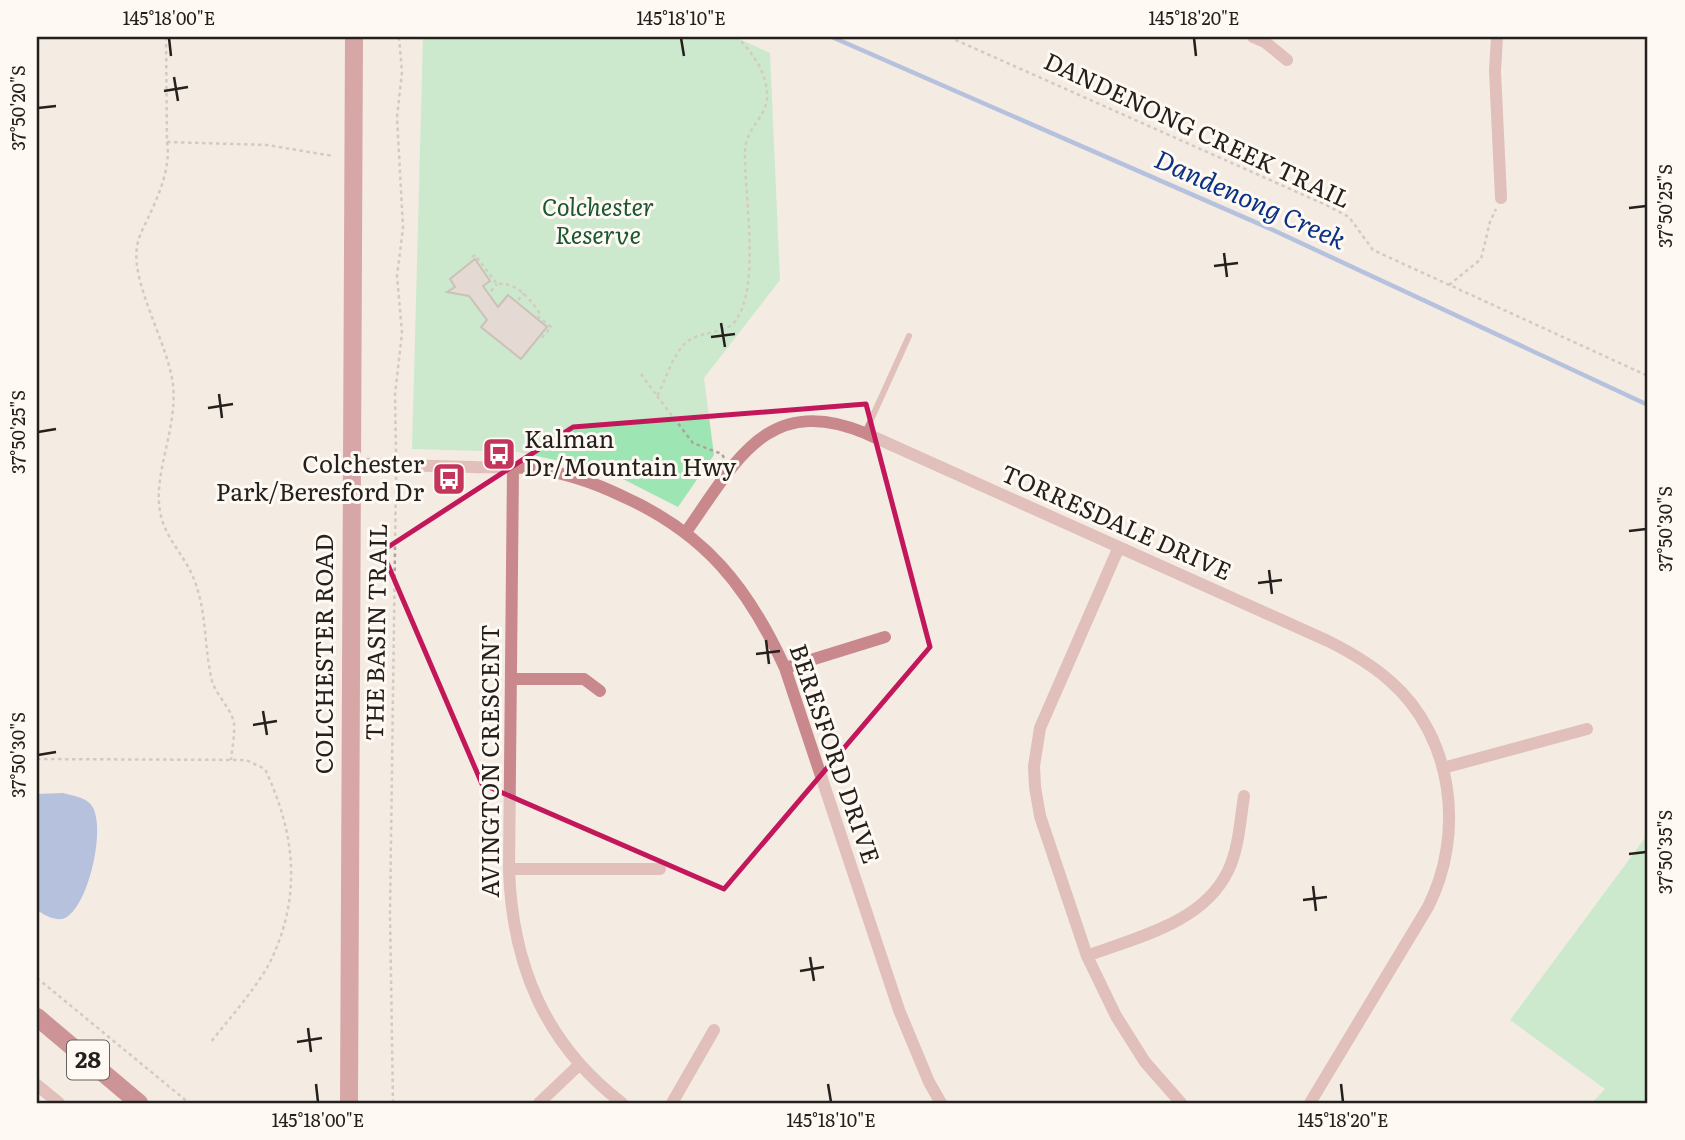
<svg xmlns="http://www.w3.org/2000/svg" width="1685" height="1140" font-family="Literata,serif">
<rect width="100%" height="100%" fill="#f4ebe2"/>
<path fill="#9de6b3" d="M 423,37 L 735,37 L 770,53 L 780,280 L 704,378 L 714,455 L 678,507 L 607,471 L 518,452 L 412,449 Z
M 1648,834 L 1648,1103 L 1592,1103 L 1605,1089 L 1510,1020 Z"/>
<path fill="#6a8fd7" d="M 63,793 C 73,796 86,797 92,806 C 107,828 87,914 62,919 C 53,920 44,915 37,910 L 37,794 Z"/>
<g fill="none" stroke-linecap="round" stroke-linejoin="round">
<path stroke="#6a8fd7" stroke-width="4.5" d="M 832,37 L 1273,230 L 1648,405"/>
</g>
<path fill="#d2c6c0" stroke="#998e88" stroke-width="2" d="M 475,259 L 490,281 L 483,286 L 498,307 L 508,295 L 547,327 L 521,359 L 481,327 L 487,320 L 469,296 L 447,292 L 455,287 L 450,279 Z"/>
<g fill="none" stroke-linecap="round" stroke-linejoin="round">
<path stroke="#aba49d" stroke-width="2.5" stroke-dasharray="3.5 3.5" stroke-linecap="butt" d="M 166,37 L 167,142 L 267,145 L 333,156
M 949,37 L 1326,205 L 1349,217 L 1373,250 L 1648,376
M 167,142 C 171,167 159,195 148,218 C 144,227 138,237 137,247 C 131,284 168,343 173,385 C 178,429 151,477 161,516 C 167,541 187,558 195,582 C 207,614 204,648 212,681 C 216,695 231,708 234,723 C 235,735 232,749 231,760
M 472,257 L 475,255 L 497,284 C 517,282 528,297 539,312 L 537,316 L 551,327 L 540,340
M 1449,285 L 1481,259 L 1490,222 L 1496,209
M 491,291 L 497,284
M 518,300 L 524,293
M 641,374 L 657,396 C 666,380 673,352 688,341 C 701,331 727,334 736,320 C 761,284 744,196 745,151 C 745,130 766,117 767,98 C 768,74 753,53 737,37
M 657,396 L 693,443 L 722,454 L 724,458
M 396,452 L 395,395 L 402,333 L 397,276 L 403,228 L 397,117 L 402,72 L 399,37
M 37,759 L 246,760 L 265,769 C 294,831 302,891 273,956 C 261,983 229,1019 210,1043
M 37,978 L 189,1103
M 393,1103 L 390,914 L 396,476"/>
<path stroke="#c9898c" stroke-width="6" d="M 865,433 L 909,336"/>
<path stroke="#c9898c" stroke-width="12" d="M 1253,37 L 1265,42 L 1287,60
M 1497,37 L 1495,71 L 1501,198
M 351,463 C 391,465 432,466 473,467 C 493,468 515,466 536,469 C 566,473 595,483 622,496 C 705,533 748,587 785,668 L 899,1010 L 929,1082 L 941,1103
M 513,468 L 509,869 C 512,965 545,1044 622,1103
M 686,532 C 735,463 767,392 865,433 L 1328,641 C 1350,652 1371,664 1390,681 C 1454,737 1465,834 1428,907 L 1310,1103
M 1119,547 L 1040,728 L 1034,766 L 1035,787 L 1040,816 L 1087,956 L 1116,1016 L 1145,1062 L 1181,1103
M 785,668 L 885,637
M 511,679 L 584,679 L 600,691
M 1443,768 L 1587,729
M 509,869 L 660,869
M 1087,956 C 1137,937 1203,923 1228,871 C 1239,848 1240,821 1244,796
M 37,1085 L 59,1103
M 539,1103 L 580,1064
M 672,1103 L 714,1030"/>
<path stroke="#b1565e" stroke-width="18" d="M 349,1103 L 354,37"/>
<path stroke="#9d2c3d" stroke-width="18" d="M 37,1017 L 139,1103"/>
</g>
<path d="M0 0H1685V1140H0ZM 866,404 L 930,647 L 724,889 L 482,784 L 382,551 L 573,427 Z" fill="#f4ebe2" fill-opacity=".55" fill-rule="evenodd"/>
<path fill="none" stroke="#c2185b" stroke-width="5" stroke-linejoin="round" d="M 866,404 L 930,647 L 724,889 L 482,784 L 382,551 L 573,427 Z"/>
<path fill="none" stroke="#24201d" stroke-width="2.5" d="M 169,38 L 171,56M 681,38 L 684,56M 1194,38 L 1196,56M 174,77 L 178,101M 164,91 L 188,87M 38,108 L 56,106M 1629,208 L 1646,206M 1224,253 L 1227,277M 1214,266 L 1238,263M 721,323 L 725,347M 711,337 L 735,334M 219,394 L 222,418M 208,408 L 233,404M 38,432 L 56,429M 1629,531 L 1646,529M 1269,570 L 1272,594M 1258,583 L 1282,580M 766,640 L 769,664M 756,654 L 780,651M 263,711 L 267,735M 253,725 L 277,721M 38,755 L 56,752M 1629,854 L 1646,852M 1313,886 L 1316,911M 1303,900 L 1327,897M 810,957 L 814,981M 800,971 L 824,967M 308,1028 L 311,1052M 297,1042 L 322,1038M 316,1084 L 318,1102M 828,1084 L 831,1102M 1341,1084 L 1343,1102"/>
<defs>
<symbol id="bus-square" viewBox="-11 -11 22 22"><rect x="-9" y="-9" width="18" height="18" rx="4" fill="#c4355b" stroke="#fff9f3"/><path d="M-5-6H5V4H4V6H2V4H-2V6H-4V4H-5ZM-3.5-4V0h7V-4ZM-3.5 1.2v1.5H-2V1.2ZM2 1.2v1.5H3.5V1.2Z" fill="#fff"/></symbol>
</defs>
<g fill-rule="evenodd">
<use href="#bus-square" x="480" y="435" width="38" height="38"/>
<use href="#bus-square" x="430" y="460" width="38" height="38"/>
</g>
<g text-anchor="middle" stroke-width="6" stroke-linejoin="round" paint-order="stroke">
<rect fill="#fff9f3" stroke="#66615d" stroke-width="2" x="67" y="1040.5" width="42" height="39" rx="5"/>
<g font-size="23" font-weight="bold" fill="#24201d">
<text x="88" y="1068">28</text>
</g>
<g font-size="24" fill="#24201d" stroke="#fff9f3">
<text transform="translate(1197 131) rotate(25)" y="8">DANDENONG CREEK TRAIL</text>
<text transform="translate(1116 523) rotate(24)" y="8">TORRESDALE DRIVE</text>
<text transform="translate(377 632) rotate(-89)" y="8">THE BASIN TRAIL</text>
<text transform="translate(325 654) rotate(-90)" y="8">COLCHESTER ROAD</text>
<text transform="translate(834 754) rotate(71)" y="8">BERESFORD DRIVE</text>
<text transform="translate(491 761) rotate(-90)" y="8">AVINGTON CRESCENT</text>
</g>
<g font-size="24" font-style="italic" fill="#1a5732" stroke="#fff9f3">
<text x="598" y="216">Colchester<tspan x="598" dy="28">Reserve</tspan></text>
</g>
<g font-size="24" fill="#24201d" stroke="#fff9f3" text-anchor="start">
<text x="524" y="448">Kalman<tspan x="524" dy="28">Dr/Mountain Hwy</tspan></text>
<text x="424" y="473" text-anchor="end">Colchester<tspan x="424" dy="28">Park/Beresford Dr</tspan></text>
</g>
<g font-size="26" font-style="italic" fill="#093284" stroke="#fff9f3">
<text transform="translate(1250 200) rotate(24)" y="9">Dandenong Creek</text>
</g>
</g>
<rect width="1685" height="1140" fill="none" stroke="#fff9f3" stroke-width="77"/>
<rect x="38" y="38" width="1608" height="1064" fill="none" stroke="#24201d" stroke-width="2.5"/>
<g font-size="18" text-anchor="middle" fill="#24201d">
<text x="169" y="25">145°18'00"E</text>
<text x="681" y="25">145°18'10"E</text>
<text x="1194" y="25">145°18'20"E</text>
<text transform="translate(19 108) rotate(-90)" y="6">37°50'20"S</text>
<text transform="translate(1666 206) rotate(-90)" y="6">37°50'25"S</text>
<text transform="translate(19 432) rotate(-90)" y="6">37°50'25"S</text>
<text transform="translate(1666 529) rotate(-90)" y="6">37°50'30"S</text>
<text transform="translate(19 755) rotate(-90)" y="6">37°50'30"S</text>
<text transform="translate(1666 852) rotate(-90)" y="6">37°50'35"S</text>
<text x="318" y="1127">145°18'00"E</text>
<text x="831" y="1127">145°18'10"E</text>
<text x="1343" y="1127">145°18'20"E</text>
</g>
</svg>
